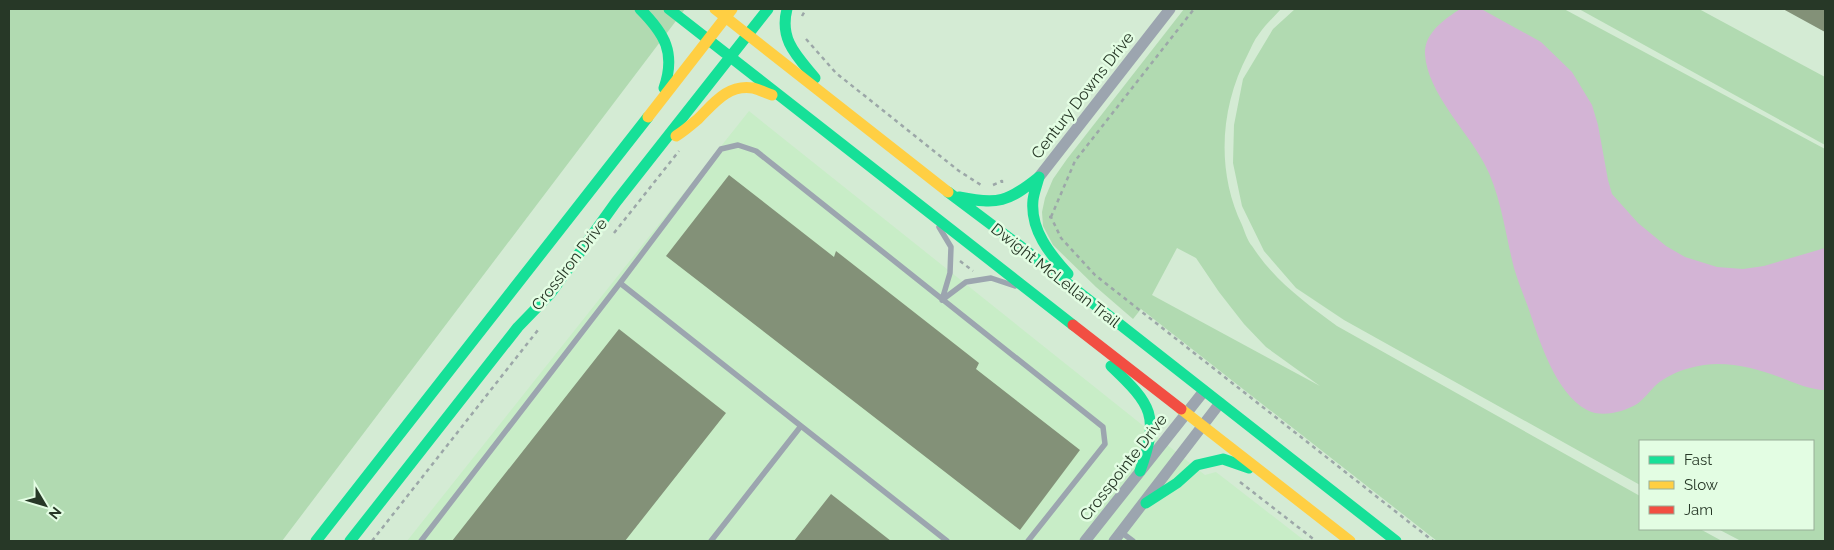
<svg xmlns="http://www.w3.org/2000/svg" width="1834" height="550" font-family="Raleway,sans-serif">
<rect width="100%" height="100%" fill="#d4ebd4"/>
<path fill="#c8edc7" d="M 749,111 L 1205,475 L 1216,472 L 1305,541 L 407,541 Z"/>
<path fill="#b1dab1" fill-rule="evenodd" d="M 9,9 L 685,9 L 282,541 L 9,541 Z
M 1184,9 L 1281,9 C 1274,17 1265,25 1259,34 C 1254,40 1251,48 1248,54 C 1220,107 1216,171 1242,225 C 1245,232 1247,240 1252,246 C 1274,280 1304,302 1337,326 L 1640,496 L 1640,529 L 1700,529 L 1722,541 L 1437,541 L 1141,309 L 1133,319 L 1096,287 L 1053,245 L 1043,226 L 1042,212 L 1045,198 L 1053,179 L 1067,159 ZM 1177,248 L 1196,258 L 1219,292 L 1244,324 L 1266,347 L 1320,386 L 1152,295 Z
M 1295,9 L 1564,9 L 1825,149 L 1825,541 L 1741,541 L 1718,529 L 1813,529 L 1813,441 L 1640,441 L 1640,485 L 1344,320 L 1296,288 L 1264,251 L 1242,206 L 1233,163 L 1234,125 L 1243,79 L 1273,29 Z
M 1579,9 L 1699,9 L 1825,77 L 1825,145 Z"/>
<path fill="#d3b4d5" d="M 1460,9 L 1483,10 L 1541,42 L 1572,72 L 1592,105 L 1598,125 L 1608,180 L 1612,194 L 1638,223 L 1666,246 L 1685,257 L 1717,267 L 1743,269 L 1764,266 L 1825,248 L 1825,390 C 1811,390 1795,383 1782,378 C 1752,367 1721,359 1690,368 C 1678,371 1665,377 1656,385 C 1650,391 1644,399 1637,404 C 1623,412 1602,418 1587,410 C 1555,393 1539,339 1528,307 C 1523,294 1518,281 1514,268 C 1505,233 1501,194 1484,163 C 1467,131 1427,92 1425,54 C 1424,33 1445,19 1460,9 Z"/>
<path fill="#839178" d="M 1783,9 L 1825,9 L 1825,32 Z
M 729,175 L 834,257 L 836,251 L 979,363 L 976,369 L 1080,450 L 1020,530 L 666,256 Z
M 619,329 L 726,413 L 625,541 L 452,541 Z
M 831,494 L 891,541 L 794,541 Z"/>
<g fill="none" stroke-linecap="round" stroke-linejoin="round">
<path stroke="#9ca7a8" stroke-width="2.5" stroke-dasharray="4 4" stroke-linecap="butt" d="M 802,16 L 806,9
M 806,39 L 836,73 L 959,171 L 981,185
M 993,185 L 1002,181 L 1002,183
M 1049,217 L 1051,217 L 1061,238 L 1095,275 L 1433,541
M 1051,217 L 1075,161 L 1194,9
M 614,233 L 679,151
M 960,261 L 973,271
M 1240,482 L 1316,541
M 372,541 L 538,330"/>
<path stroke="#9ca5af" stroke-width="5.5" d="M 939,227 L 951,247 L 950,273 L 942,300
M 942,300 L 966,282 L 991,278 L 1015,286
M 801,426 L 620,283 L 721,149 L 738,145 L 756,151 L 1103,427 L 1105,444 L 1028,541
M 1121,532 L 1133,541
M 421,541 L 620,283
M 711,541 L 801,426 L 947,541"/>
<path stroke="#9ca5af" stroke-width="11" d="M 1039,177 L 1170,9
M 1085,541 L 1204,391
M 1114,541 L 1220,403"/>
<path stroke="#16e098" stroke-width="11" d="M 640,9 C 665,34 676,53 664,88
M 669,9 L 1073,325
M 787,9 C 779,40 797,56 815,78
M 1039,177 C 1037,185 1034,192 1033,200 C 1030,230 1050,254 1068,274
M 948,192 L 1020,246 L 1396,541
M 959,197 C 998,205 1008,202 1039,177
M 1111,366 C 1152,405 1160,416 1140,471
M 1146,503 L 1177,483 L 1197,465 L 1223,459 L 1249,468
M 316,541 L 648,117
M 350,541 L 518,327 L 550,294 L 616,202 L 768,9"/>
<path stroke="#ffcf43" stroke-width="11" d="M 715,9 L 948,192
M 648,117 L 732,9
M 676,136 C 684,131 691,125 698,119 C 714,103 728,84 753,88 C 760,90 766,93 772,95
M 1181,409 L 1350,541"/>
<path stroke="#f24e42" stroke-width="11" d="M 1073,325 L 1181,409"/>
</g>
<g text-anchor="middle" stroke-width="5" stroke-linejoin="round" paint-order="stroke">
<g font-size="16" fill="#273827" stroke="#e3fde3">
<text transform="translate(1082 95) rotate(-52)" y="6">Century Downs Drive</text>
<text transform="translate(569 264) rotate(-52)" y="6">CrossIron Drive</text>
<text transform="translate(1056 275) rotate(38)" y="6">Dwight McLellan Trail</text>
<text transform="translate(1123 467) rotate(-52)" y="6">Crosspointe Drive</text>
</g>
</g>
<rect width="1834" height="550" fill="none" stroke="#273827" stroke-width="20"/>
<rect x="1639" y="440" width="175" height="90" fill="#e3fde3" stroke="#98ae98"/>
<rect x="1649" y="456" width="25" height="8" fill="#16e098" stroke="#98ae98"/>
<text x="1684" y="465" font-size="15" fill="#273827">Fast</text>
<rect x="1649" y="481" width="25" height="8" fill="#ffcf43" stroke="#98ae98"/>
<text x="1684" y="490" font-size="15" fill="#273827">Slow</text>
<rect x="1649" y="506" width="25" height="8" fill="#f24e42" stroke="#98ae98"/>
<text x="1684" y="515" font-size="15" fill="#273827">Jam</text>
<g transform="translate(45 505) rotate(128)" stroke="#e3fde3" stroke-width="4" paint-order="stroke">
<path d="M0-4L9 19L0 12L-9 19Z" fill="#273827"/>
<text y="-8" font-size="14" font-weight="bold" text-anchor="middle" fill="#273827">N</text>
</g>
</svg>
